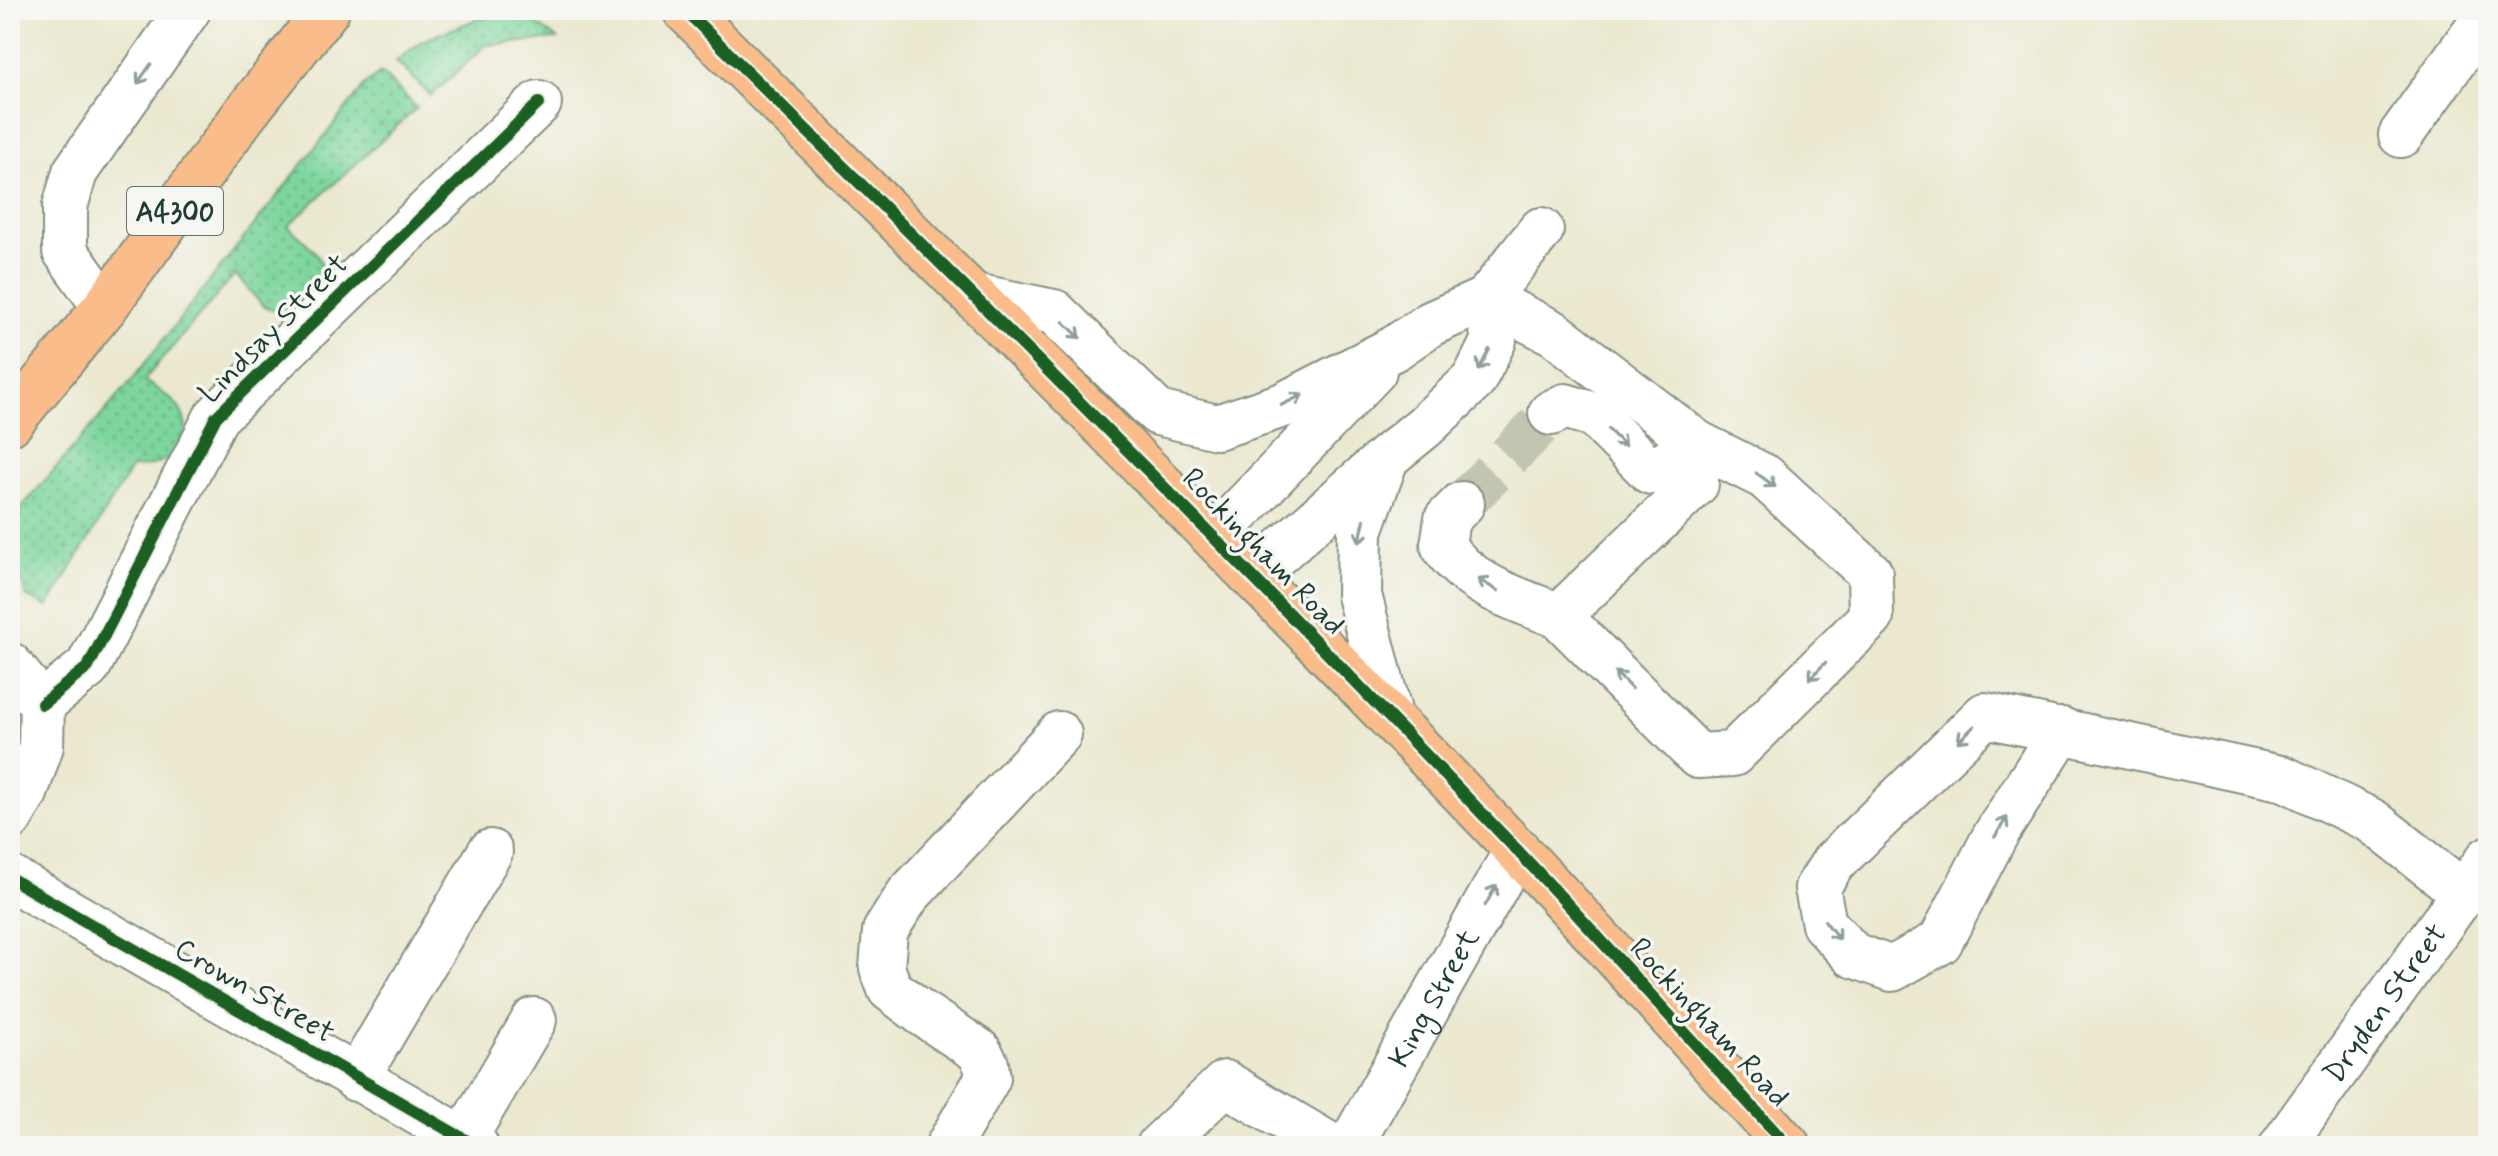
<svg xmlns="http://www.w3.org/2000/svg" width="2498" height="1156" font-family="Mynerve,sans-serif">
<defs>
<pattern id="grass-dots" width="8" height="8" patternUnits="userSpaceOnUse" patternTransform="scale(2)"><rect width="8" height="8" fill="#7dd69c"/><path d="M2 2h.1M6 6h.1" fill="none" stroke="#66af80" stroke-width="1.8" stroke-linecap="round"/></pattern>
</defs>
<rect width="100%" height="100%" fill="#f6f6f2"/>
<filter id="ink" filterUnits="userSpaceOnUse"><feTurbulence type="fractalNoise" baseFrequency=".0125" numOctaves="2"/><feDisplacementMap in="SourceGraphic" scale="16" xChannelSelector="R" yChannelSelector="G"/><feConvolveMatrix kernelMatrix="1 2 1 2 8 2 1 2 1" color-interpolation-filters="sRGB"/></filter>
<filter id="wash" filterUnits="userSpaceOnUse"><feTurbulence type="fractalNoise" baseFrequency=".006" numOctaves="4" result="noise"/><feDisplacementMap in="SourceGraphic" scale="32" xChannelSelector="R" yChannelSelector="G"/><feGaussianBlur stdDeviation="1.8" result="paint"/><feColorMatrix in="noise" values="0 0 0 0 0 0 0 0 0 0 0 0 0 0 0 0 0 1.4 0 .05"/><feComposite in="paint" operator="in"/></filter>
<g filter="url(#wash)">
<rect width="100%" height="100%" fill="#ebe8cf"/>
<path fill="url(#grass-dots)" stroke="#4e8a68" stroke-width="2" d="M 485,16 L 527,18 L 558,39 L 486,45 L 431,96 L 396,61 L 422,41 Z
M 381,72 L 417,108 L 288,226 C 311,248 325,253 324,286 L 306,307 L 288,315 L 263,306 L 235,274 L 144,380 C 154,388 172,397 179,408 C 201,442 164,470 132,467 L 48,607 L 26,596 L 11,544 L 22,507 L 126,387 L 365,85 Z"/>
</g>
<g filter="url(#ink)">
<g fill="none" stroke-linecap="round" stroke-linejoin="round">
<path stroke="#c2c6b0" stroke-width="44" stroke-dasharray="44 22" stroke-linecap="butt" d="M 1462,504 L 1551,413"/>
<defs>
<g id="minor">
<path d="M 2401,135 L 2488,13"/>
<path d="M 975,296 L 1054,312 L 1158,413 L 1217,427 L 1283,405 L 1395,348 L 1430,324 L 1486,299 L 1541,230"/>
<path d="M 1486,299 L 1554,333 L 1697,443 L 1765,477 L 1870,573 L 1871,617 L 1733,754 L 1698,756 L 1559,616 L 1696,484 L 1697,443"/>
<path d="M 105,307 L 65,251 L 65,207 L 75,172 L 188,10"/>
<path d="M 1551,413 L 1565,406 L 1594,415 L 1651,472 L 1697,443"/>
<path d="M 1386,459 L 1360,531 L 1359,595 L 1391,719"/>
<path d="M 1462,504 L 1447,519 L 1443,545 C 1468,586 1517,599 1559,616"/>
<path d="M 1215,537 L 1374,371"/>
<path d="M 1252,576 L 1387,457 L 1424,427 L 1474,380 L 1494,340 L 1486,299"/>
<path d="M 10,665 L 42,704 L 41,746 L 25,793 L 10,818"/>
<path d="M 42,704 L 88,667 L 216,417 L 539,103"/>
<path d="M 2062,730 L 1996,834 L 1940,942 L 1892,969 L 1853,955 L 1824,924 L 1817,888 L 1833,863 L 1985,715 L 2285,779 L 2372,821 L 2464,893"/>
<path d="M 10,878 L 476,1146"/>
<path d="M 356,1079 L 490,852"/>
<path d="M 464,1139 L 534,1020"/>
<path d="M 948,1146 L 988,1078 L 986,1064 L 979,1051 L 923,1014 L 890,989 L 882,968 L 885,931 L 908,895 L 1059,734"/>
<path d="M 1159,1146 L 1225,1083 L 1331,1146"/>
<path id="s1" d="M 1350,1146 L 1517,849"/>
<path id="s2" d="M 2282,1146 L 2488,859"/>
</g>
<path id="major" d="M 685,10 C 964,286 1243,562 1514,847 C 1607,945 1696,1046 1788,1146
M 10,423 L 105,307 L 244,115 L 327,10"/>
</defs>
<use href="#minor" stroke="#859282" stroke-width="48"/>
<use href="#major" stroke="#859282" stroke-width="48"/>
<use href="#minor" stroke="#fff" stroke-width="44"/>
<use href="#major" stroke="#f9bc8a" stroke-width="44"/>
<defs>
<path id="cycleway" d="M 685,10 C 964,286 1243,562 1514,847 C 1607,945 1696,1046 1788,1146
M 42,704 L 88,667 L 216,417 L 539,103
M 10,878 L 476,1146"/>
</defs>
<use href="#cycleway" stroke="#f6f6f2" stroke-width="17"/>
<use href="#cycleway" stroke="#1b5e20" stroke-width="12"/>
</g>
<defs><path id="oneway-shaft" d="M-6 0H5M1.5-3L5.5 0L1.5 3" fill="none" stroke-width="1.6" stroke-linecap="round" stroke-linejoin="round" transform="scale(2)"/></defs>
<g stroke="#8f9e9a">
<use href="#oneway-shaft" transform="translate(144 74) rotate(125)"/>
<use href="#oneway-shaft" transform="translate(1072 330) rotate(44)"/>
<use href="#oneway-shaft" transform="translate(1484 360) rotate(117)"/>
<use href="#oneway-shaft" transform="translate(1292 400) rotate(-26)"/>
<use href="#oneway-shaft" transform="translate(1617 438) rotate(45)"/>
<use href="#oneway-shaft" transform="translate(1766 480) rotate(36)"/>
<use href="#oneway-shaft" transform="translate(1362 531) rotate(102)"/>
<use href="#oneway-shaft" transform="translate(1488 585) rotate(-149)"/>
<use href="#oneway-shaft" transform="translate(1817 671) rotate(135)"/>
<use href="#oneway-shaft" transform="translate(1623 680) rotate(-134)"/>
<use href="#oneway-shaft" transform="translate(1966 734) rotate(136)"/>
<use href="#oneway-shaft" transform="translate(2001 827) rotate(-58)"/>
<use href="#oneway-shaft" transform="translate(1491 895) rotate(-61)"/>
<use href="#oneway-shaft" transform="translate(1832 930) rotate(52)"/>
</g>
</g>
<g text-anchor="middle" stroke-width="7" stroke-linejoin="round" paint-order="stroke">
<rect fill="#f6f6f2" stroke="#60746d" stroke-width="2" x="127" y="187" width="96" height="48" rx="6"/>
<g font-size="28" font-weight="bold" fill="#1f3d34">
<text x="175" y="221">A4300</text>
</g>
<g font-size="30" fill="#1f3d34" stroke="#f6f6f2">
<text transform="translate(273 328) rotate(-45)" y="10">Lindsay Street</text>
<text transform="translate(1264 551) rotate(46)" y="10">Rockingham Road</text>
<text transform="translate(255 990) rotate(30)" y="10">Crown Street</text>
<text dy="10" stroke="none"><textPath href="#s1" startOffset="170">King Street</textPath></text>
<text dy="10" stroke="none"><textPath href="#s2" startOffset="176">Dryden Street</textPath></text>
<text transform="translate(1710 1022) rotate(47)" y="10">Rockingham Road</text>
</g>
</g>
<rect width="2498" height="1156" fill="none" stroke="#f6f6f2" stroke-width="40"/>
</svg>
